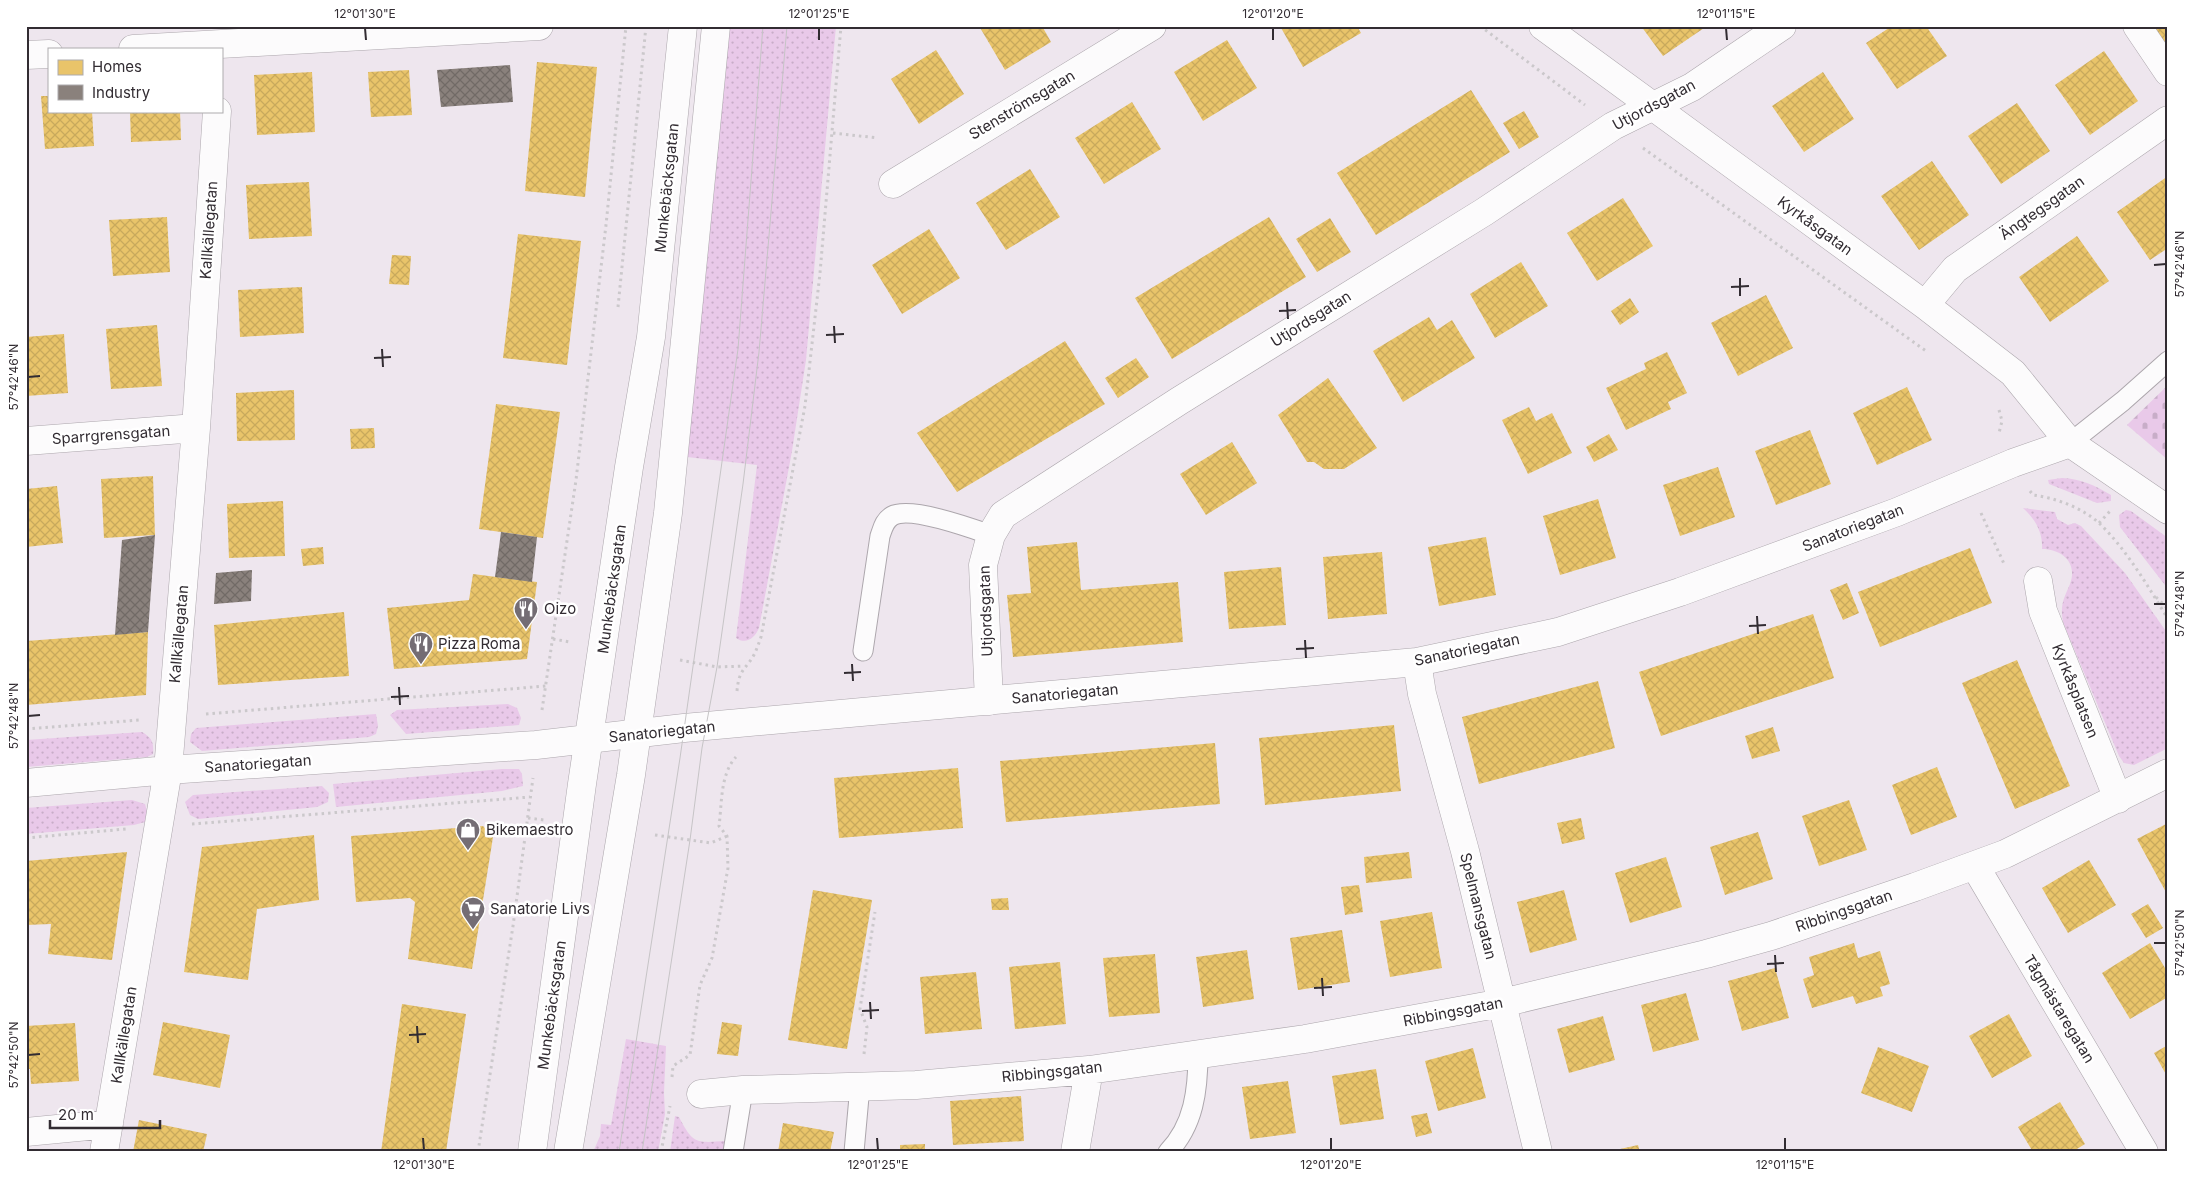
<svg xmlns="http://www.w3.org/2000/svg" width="2194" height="1178" font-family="Inter,sans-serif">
<defs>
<pattern id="grass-dots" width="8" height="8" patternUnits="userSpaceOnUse" patternTransform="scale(1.25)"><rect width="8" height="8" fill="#e9c9e9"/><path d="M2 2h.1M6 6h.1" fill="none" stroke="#c8adc8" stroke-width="1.8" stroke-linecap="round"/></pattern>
<pattern id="cemetery-stones" width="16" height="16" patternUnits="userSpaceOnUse" patternTransform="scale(1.25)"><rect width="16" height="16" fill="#e9c9e9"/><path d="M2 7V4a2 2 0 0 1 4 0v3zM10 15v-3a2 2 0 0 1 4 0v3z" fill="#c8adc8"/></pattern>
<pattern id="homes-cross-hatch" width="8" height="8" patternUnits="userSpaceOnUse" patternTransform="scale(1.25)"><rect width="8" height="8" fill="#e9c46a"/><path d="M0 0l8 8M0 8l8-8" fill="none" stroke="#c8a95c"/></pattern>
<pattern id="industry-cross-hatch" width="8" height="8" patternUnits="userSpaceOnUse" patternTransform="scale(1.25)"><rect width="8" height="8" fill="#8a817c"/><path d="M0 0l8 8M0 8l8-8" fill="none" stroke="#716a66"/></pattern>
</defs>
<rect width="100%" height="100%" fill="#eee6ee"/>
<path fill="url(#grass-dots)" d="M 728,26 L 836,26 L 806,360 L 792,451 L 759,628 C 755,638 746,645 736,638 L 757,465 L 687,457 L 707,260 Z
M 2062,478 C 2082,479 2094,485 2111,495 L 2111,501 L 2097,503 L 2049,484 L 2048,480 Z
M 2023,508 L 2055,512 L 2057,519 L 2068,525 L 2075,523 L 2081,526 L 2125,573 L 2168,634 L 2168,748 L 2134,765 L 2124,763 L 2119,756 L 2067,632 C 2065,627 2062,620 2062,614 C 2061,602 2066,594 2070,584 C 2078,563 2062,549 2042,549 C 2043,532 2035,519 2023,508 Z
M 2126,510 L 2131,511 L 2168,538 L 2168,589 L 2120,527 L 2119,515 Z
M 508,704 L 517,708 L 521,718 L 519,725 L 406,734 L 390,715 L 397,710 Z
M 376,714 L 378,726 L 376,734 L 369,737 L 202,751 L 190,742 L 191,734 L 196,728 Z
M 142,732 C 152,738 154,742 153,754 L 147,757 L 26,767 L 26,740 Z
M 502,769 L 519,769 L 522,774 L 523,786 L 502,791 L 336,807 L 333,784 Z
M 322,786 L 329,793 L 328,802 L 317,807 L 198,819 L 190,815 L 185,802 L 193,795 Z
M 132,800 L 145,804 L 148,815 L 145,822 L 134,825 L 26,834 L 26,808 Z
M 626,1039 L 666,1046 L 664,1093 L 665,1114 L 658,1152 L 593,1152 L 600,1136 L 601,1124 L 611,1125 Z
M 675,1116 L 679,1117 C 693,1144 696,1143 725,1141 L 724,1152 L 670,1152 Z"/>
<path fill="url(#cemetery-stones)" d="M 2168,385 L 2168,460 L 2127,425 Z"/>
<path fill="url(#homes-cross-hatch)" d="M 979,26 L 1042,26 L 1051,42 L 1005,70 Z
M 1280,26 L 1357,26 L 1361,33 L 1303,67 Z
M 1641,26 L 1707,26 L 1663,56 Z
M 1892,26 L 1926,26 L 1947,56 L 1897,89 L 1866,43 Z
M 2151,26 L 2168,26 L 2168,50 Z
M 1227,40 L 1257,88 L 1203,121 L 1174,72 Z
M 936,50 L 964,94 L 919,124 L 891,79 Z
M 2104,51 L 2138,101 L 2090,135 L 2055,85 Z
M 537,62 L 597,67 L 585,197 L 525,191 Z
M 409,70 L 412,115 L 371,117 L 368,72 Z
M 312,72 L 315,132 L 257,135 L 254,75 Z
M 1823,72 L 1854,119 L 1804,152 L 1772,106 Z
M 1471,90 L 1510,152 L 1376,235 L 1337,173 Z
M 41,96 L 49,96 L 49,111 L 92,111 L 94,146 L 45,149 Z
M 1132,102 L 1161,149 L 1104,184 L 1075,138 Z
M 2017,103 L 2050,151 L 2001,184 L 1968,136 Z
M 130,111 L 180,111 L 181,140 L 131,142 Z
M 1524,111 L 1539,137 L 1519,149 L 1503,123 Z
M 1932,161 L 1969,215 L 1919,250 L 1881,196 Z
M 1030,169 L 1060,217 L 1006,250 L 976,203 Z
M 2168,176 L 2168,248 L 2150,260 L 2117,212 Z
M 309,182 L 312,236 L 249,239 L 246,185 Z
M 1623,198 L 1653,246 L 1597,281 L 1567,233 Z
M 167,217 L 170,272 L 113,276 L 109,220 Z
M 1269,217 L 1306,277 L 1172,359 L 1135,298 Z
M 1330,218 L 1351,252 L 1317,272 L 1296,239 Z
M 929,229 L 960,278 L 902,314 L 872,265 Z
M 518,234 L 581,241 L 567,365 L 503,358 Z
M 2077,236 L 2109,281 L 2050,322 L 2019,277 Z
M 392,255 L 411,256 L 409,285 L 389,284 Z
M 1521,262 L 1548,306 L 1495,338 L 1470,294 Z
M 302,287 L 304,333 L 240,337 L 238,290 Z
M 1766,295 L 1793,348 L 1738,376 L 1711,323 Z
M 1630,298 L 1639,312 L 1620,325 L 1611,311 Z
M 1429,317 L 1437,330 L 1452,320 L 1475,358 L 1403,402 L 1373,351 Z
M 157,325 L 162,386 L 111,389 L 106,329 Z
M 64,334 L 68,393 L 26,396 L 26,337 Z
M 1065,341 L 1105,404 L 957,492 L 917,433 Z
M 1667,352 L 1687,393 L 1668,402 L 1671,409 L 1626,430 L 1606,388 L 1646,369 L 1644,363 Z
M 1136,358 L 1149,377 L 1118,398 L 1105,378 Z
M 1328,378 L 1377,448 L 1344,469 L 1324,469 L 1314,462 L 1307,462 L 1278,415 Z
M 1907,387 L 1932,440 L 1877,465 L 1853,413 Z
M 294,390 L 295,440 L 237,441 L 236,393 Z
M 496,404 L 560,412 L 543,538 L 479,529 Z
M 1529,407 L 1536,421 L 1552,413 L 1572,453 L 1528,474 L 1502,420 Z
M 374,428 L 375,448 L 351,449 L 350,429 Z
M 1810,430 L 1831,484 L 1776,505 L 1755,451 Z
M 1609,434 L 1618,450 L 1594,462 L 1586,447 Z
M 1232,442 L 1257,483 L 1206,515 L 1180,474 Z
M 1718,467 L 1735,517 L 1680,536 L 1663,485 Z
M 153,476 L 155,535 L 104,538 L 101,479 Z
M 57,486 L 63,543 L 26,547 L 26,489 Z
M 1598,499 L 1616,558 L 1560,575 L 1543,516 Z
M 283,501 L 285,556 L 229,558 L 227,504 Z
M 1486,537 L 1496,595 L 1439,606 L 1428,547 Z
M 1077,542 L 1081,590 L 1178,582 L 1183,642 L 1013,657 L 1007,595 L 1031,593 L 1027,547 Z
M 323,547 L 324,564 L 303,566 L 301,549 Z
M 1970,548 L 1992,603 L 1880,647 L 1858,592 Z
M 1382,552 L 1387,614 L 1328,619 L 1323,557 Z
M 1281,567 L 1286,625 L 1229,629 L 1224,572 Z
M 473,574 L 537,582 L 527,659 L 394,669 L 387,608 L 469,600 Z
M 1847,583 L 1859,613 L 1843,620 L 1830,590 Z
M 344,612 L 349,676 L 218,685 L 214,625 Z
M 1813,614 L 1834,678 L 1661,736 L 1639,672 Z
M 148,632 L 146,695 L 26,705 L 26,641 Z
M 2017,660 L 2070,786 L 2015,809 L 1962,683 Z
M 1598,681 L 1615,748 L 1479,784 L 1462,717 Z
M 1394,725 L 1401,791 L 1265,805 L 1259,738 Z
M 1773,727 L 1780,751 L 1752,759 L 1745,736 Z
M 1215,743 L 1220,804 L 1006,822 L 1000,761 Z
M 1937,767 L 1957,817 L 1911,835 L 1892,785 Z
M 958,768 L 963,828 L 839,838 L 834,778 Z
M 1849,800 L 1867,850 L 1819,866 L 1802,816 Z
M 1581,818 L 1585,839 L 1562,844 L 1557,823 Z
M 2168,823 L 2168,896 L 2137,839 Z
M 483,826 L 493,837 L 472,969 L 408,959 L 415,902 L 410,898 L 356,902 L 351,836 Z
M 1758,832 L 1773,879 L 1725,895 L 1710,847 Z
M 314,835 L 319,900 L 257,909 L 248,980 L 184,972 L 202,847 Z
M 127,852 L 112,960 L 48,954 L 51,924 L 26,925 L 26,861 Z
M 1409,852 L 1412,878 L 1366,883 L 1364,857 Z
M 1666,857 L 1682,907 L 1630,923 L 1615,873 Z
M 2089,860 L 2116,905 L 2068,933 L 2042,888 Z
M 1359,885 L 1363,912 L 1345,915 L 1341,887 Z
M 813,890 L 872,900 L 847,1049 L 788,1040 Z
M 1564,890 L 1577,940 L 1530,953 L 1517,902 Z
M 1008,898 L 1009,910 L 992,910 L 991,899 Z
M 2148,904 L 2163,928 L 2146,938 L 2131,914 Z
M 1432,912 L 1442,968 L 1390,977 L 1380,921 Z
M 1342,930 L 1350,982 L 1298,990 L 1290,938 Z
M 1854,943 L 1858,958 L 1880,951 L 1890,984 L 1880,987 L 1883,996 L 1856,1004 L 1853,996 L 1812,1008 L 1803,979 L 1814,975 L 1809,957 Z
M 2150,943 L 2168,973 L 2168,997 L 2130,1019 L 2102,973 Z
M 1247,950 L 1254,999 L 1203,1007 L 1196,957 Z
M 1155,954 L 1160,1013 L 1109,1017 L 1103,958 Z
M 1060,962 L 1066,1024 L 1015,1029 L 1009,967 Z
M 1775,968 L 1789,1018 L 1742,1031 L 1728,981 Z
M 976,972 L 982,1029 L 925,1034 L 920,977 Z
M 1686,993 L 1699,1040 L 1653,1052 L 1641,1005 Z
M 402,1004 L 466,1014 L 446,1152 L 381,1152 Z
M 2009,1014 L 2032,1056 L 1992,1078 L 1969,1036 Z
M 1603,1016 L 1615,1060 L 1569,1073 L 1557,1029 Z
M 163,1022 L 230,1035 L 220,1088 L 153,1075 Z
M 722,1022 L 742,1025 L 738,1056 L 717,1054 Z
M 75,1023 L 79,1081 L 31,1084 L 30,1069 L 26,1069 L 26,1026 Z
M 2168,1045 L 2168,1078 L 2154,1053 Z
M 1878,1047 L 1929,1066 L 1912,1112 L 1861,1093 Z
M 1473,1048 L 1486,1098 L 1438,1111 L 1425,1061 Z
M 1376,1069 L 1384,1119 L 1340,1125 L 1332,1076 Z
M 1288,1081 L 1296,1133 L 1250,1139 L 1242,1087 Z
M 1021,1096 L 1024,1141 L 953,1145 L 950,1101 Z
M 2060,1102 L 2085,1144 L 2072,1152 L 2033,1152 L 2018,1127 Z
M 1427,1113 L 1432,1133 L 1416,1137 L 1411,1116 Z
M 139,1120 L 207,1134 L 203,1152 L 133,1152 Z
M 783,1123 L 834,1132 L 830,1152 L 778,1152 Z
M 925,1144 L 925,1152 L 900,1152 L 900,1145 Z
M 1638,1145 L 1640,1152 L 1611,1152 L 1611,1151 Z"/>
<path fill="url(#industry-cross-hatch)" d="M 510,65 L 513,102 L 441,107 L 437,70 Z
M 501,532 L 537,537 L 532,582 L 495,577 Z
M 155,535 L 148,632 L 115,635 L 122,540 Z
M 252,570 L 251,601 L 214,604 L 216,573 Z"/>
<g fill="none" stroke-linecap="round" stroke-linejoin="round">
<defs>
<path id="lane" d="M 2070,443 L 2123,401 L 2168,361
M 863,651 L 880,536 C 883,528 884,521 892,516 C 910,506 971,528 991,535
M 733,1152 L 743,1090
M 854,1152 L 860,1086
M 1168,1152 C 1194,1125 1198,1090 1198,1053"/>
<path id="street" d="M 1543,26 L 1925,305 L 2013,373 L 2070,443 L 2168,510
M 2137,26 L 2168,72
M 133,49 L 539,26
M 26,55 L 49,54
M 893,184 L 1152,26
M 1925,305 L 1955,269 L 2168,120
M 26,441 L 196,428
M 2038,581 L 2043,611 L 2118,799
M 1417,662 L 1422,694 L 1465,851 L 1538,1152
M 989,701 L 983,565 L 991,535 L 1003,515 L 1179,401 L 1484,212 L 1613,126 L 1692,87 L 1782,26
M 26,783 L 168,770 L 536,745 L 684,728 L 1417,662 L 1558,632 L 1680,592 L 1897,512 L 2013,463 L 2070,443
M 1975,866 L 2144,1152
M 701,1094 L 743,1090 L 916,1085 L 1089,1070 L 1305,1039 L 1502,1003 L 1706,954 L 1771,936 L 1915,887 L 2005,854 L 2168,773
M 26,1132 L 109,1124
M 104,1152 L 168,770 L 196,428 L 217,111
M 1075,1152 L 1089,1070"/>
<path id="secondary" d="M 532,1152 L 582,784 L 629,467 L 651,337 L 683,26
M 568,1152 L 631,775 L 668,513 L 716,26"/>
</defs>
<use href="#lane" stroke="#aca6ac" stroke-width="21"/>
<use href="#street" stroke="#aca6ac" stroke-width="29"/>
<use href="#secondary" stroke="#aca6ac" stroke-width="29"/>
<path stroke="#cbc8cb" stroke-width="3" stroke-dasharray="2.5 4" stroke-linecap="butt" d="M 1480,26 L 1585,105
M 833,133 L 878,138
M 1643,148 L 1926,351
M 618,307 L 646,26
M 1999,410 L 2002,421 L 1999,433
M 2030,491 L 2033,495 C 2056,498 2083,508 2100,524 C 2127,550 2149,588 2168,619
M 1981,513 L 2005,566
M 2099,523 L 2112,509
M 2156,597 L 2168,609
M 553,639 L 570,642
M 680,660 L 717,667 L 744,666
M 737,691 C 739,668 746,670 755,653 C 757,648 759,643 761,637 L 805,406 L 820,273 L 841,26
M 542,710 L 576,480 L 606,225 L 626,26
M 206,714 L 546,686
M 26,729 L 140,720
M 528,818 L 544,820
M 192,824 L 530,797
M 655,835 L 711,843 L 727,836
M 26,838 L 126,829
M 864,1054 L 867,1027 L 860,1009 L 875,912
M 672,1077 L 673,1066 L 690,1055 L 700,985 L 712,958 L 728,868 L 727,836 L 719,826 C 722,804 720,774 736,757
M 478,1152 L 513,926 L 533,778
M 661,1152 L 670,1106"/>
<use href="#lane" stroke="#fcfbfc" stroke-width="19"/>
<use href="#street" stroke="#fcfbfc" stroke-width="28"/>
<use href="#secondary" stroke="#fcfbfc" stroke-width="28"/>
<path stroke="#c6c4c6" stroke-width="1" d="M 619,1152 L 680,758 L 738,349 L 763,26
M 642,1152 L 690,840 L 702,748 L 717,667 L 743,484 L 759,352 L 787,26"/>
</g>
<path fill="none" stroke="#322c32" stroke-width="2" d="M 365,28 L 366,40M 819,28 L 819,40M 1273,28 L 1273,40M 1726,28 L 1727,40M 2154,265 L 2166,264M 1740,278 L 1740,296M 1731,287 L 1749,286M 1287,302 L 1288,319M 1279,311 L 1296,310M 834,326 L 835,343M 826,335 L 844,334M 382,349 L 383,367M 374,358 L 391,357M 28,377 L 40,376M 2154,604 L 2166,604M 1757,616 L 1758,634M 1749,626 L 1766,625M 1305,640 L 1306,658M 1296,649 L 1314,648M 852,664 L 853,681M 844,673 L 861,672M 399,687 L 400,705M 391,697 L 409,696M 28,716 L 40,715M 2154,943 L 2166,943M 1775,955 L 1776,972M 1767,964 L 1784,963M 1322,978 L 1323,996M 1314,988 L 1332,987M 870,1002 L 871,1019M 862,1011 L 879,1010M 417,1026 L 418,1043M 409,1035 L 426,1034M 28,1055 L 40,1054M 423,1138 L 424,1150M 877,1138 L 878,1150M 1331,1138 L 1331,1150M 1785,1138 L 1785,1150"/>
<defs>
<symbol id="restaurant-pin" viewBox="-11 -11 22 30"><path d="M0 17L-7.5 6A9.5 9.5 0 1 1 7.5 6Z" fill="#746d74" stroke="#fff"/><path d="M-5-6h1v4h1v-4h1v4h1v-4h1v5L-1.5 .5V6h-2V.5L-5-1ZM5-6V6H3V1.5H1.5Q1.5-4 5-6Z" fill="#fff"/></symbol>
<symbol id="shop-pin" viewBox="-11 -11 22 30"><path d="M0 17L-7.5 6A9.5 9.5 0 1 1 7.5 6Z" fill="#746d74" stroke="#fff"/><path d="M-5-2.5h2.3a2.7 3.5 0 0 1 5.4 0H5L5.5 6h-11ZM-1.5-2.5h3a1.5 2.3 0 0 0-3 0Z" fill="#fff"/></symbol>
<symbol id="supermarket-pin" viewBox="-11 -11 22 30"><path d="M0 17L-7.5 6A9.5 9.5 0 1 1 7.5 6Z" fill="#746d74" stroke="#fff"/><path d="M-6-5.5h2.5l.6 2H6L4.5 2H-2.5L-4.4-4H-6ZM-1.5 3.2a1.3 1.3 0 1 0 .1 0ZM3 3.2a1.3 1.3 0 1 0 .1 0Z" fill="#fff"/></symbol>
</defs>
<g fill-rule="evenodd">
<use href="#restaurant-pin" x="512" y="595" width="28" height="38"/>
<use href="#restaurant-pin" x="407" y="630" width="28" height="38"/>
<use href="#shop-pin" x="454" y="816" width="28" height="38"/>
<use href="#supermarket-pin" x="459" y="895" width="28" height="38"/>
</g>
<g text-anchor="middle" stroke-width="5" stroke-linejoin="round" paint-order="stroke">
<g font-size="15" fill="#322c32" stroke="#fff">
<text transform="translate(1022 105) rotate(-31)" y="5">Stenströmsgatan</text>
<text transform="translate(1654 105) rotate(-28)" y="5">Utjordsgatan</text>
<text transform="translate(667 188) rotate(-84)" y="5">Munkebäcksgatan</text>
<text transform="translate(2042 208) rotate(-35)" y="5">Ängtegsgatan</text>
<text transform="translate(1815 226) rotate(36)" y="5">Kyrkåsgatan</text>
<text transform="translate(209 230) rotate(-86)" y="5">Kallkällegatan</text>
<text transform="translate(1311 319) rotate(-32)" y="5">Utjordsgatan</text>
<text transform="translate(111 435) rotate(-4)" y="5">Sparrgrensgatan</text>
<text transform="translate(1853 528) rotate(-21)" y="5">Sanatoriegatan</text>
<text transform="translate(612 589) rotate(-82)" y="5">Munkebäcksgatan</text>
<text transform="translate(986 611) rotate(-92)" y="5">Utjordsgatan</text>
<text transform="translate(179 634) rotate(-85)" y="5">Kallkällegatan</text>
<text transform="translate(1467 650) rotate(-12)" y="5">Sanatoriegatan</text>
<text transform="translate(2075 691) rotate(68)" y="5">Kyrkåsplatsen</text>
<text transform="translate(1065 694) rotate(-5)" y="5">Sanatoriegatan</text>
<text transform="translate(662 732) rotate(-6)" y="5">Sanatoriegatan</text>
<text transform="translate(258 764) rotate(-4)" y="5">Sanatoriegatan</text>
<text transform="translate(1478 906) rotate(76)" y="5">Spelmansgatan</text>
<text transform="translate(1844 911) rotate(-19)" y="5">Ribbingsgatan</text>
<text transform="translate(552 1005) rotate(-82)" y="5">Munkebäcksgatan</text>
<text transform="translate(2059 1009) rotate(59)" y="5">Tågmästaregatan</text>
<text transform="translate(1453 1012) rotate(-11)" y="5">Ribbingsgatan</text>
<text transform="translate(124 1035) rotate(-81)" y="5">Kallkällegatan</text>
<text transform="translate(1052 1072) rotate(-6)" y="5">Ribbingsgatan</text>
</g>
<g font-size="15" fill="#322c32" stroke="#fff" text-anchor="start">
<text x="544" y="614">Oizo</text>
<text x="438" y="649">Pizza Roma</text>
<text x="486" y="835">Bikemaestro</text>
<text x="490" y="914">Sanatorie Livs</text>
</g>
</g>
<rect width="2194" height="1178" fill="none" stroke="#ffffff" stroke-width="55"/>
<rect x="48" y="48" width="175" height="65" fill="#ffffff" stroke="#adabad"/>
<rect x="58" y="60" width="25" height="15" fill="#e9c46a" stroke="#adabad"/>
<text x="92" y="72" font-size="15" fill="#322c32">Homes</text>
<rect x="58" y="85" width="25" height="15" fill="#8a817c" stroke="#adabad"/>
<text x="92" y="98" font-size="15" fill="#322c32">Industry</text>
<path d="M50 1120v8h110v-8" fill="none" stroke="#322c32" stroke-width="2.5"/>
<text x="58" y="1120" font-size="15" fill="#322c32" stroke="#ffffff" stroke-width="4" paint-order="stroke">20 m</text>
<rect x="28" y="28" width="2138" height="1122" fill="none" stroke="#322c32" stroke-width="2"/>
<g font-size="12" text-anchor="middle" fill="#322c32">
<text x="365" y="18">12°01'30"E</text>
<text x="819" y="18">12°01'25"E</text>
<text x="1273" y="18">12°01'20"E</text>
<text x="1726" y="18">12°01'15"E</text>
<text transform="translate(2180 264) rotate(-90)" y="4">57°42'46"N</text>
<text transform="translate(14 377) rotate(-90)" y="4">57°42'46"N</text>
<text transform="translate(2180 604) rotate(-90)" y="4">57°42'48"N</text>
<text transform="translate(14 716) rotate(-90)" y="4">57°42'48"N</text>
<text transform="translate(2180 943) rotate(-90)" y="4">57°42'50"N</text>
<text transform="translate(14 1055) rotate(-90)" y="4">57°42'50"N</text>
<text x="424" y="1169">12°01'30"E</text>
<text x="878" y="1169">12°01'25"E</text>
<text x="1331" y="1169">12°01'20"E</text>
<text x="1785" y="1169">12°01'15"E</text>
</g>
</svg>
